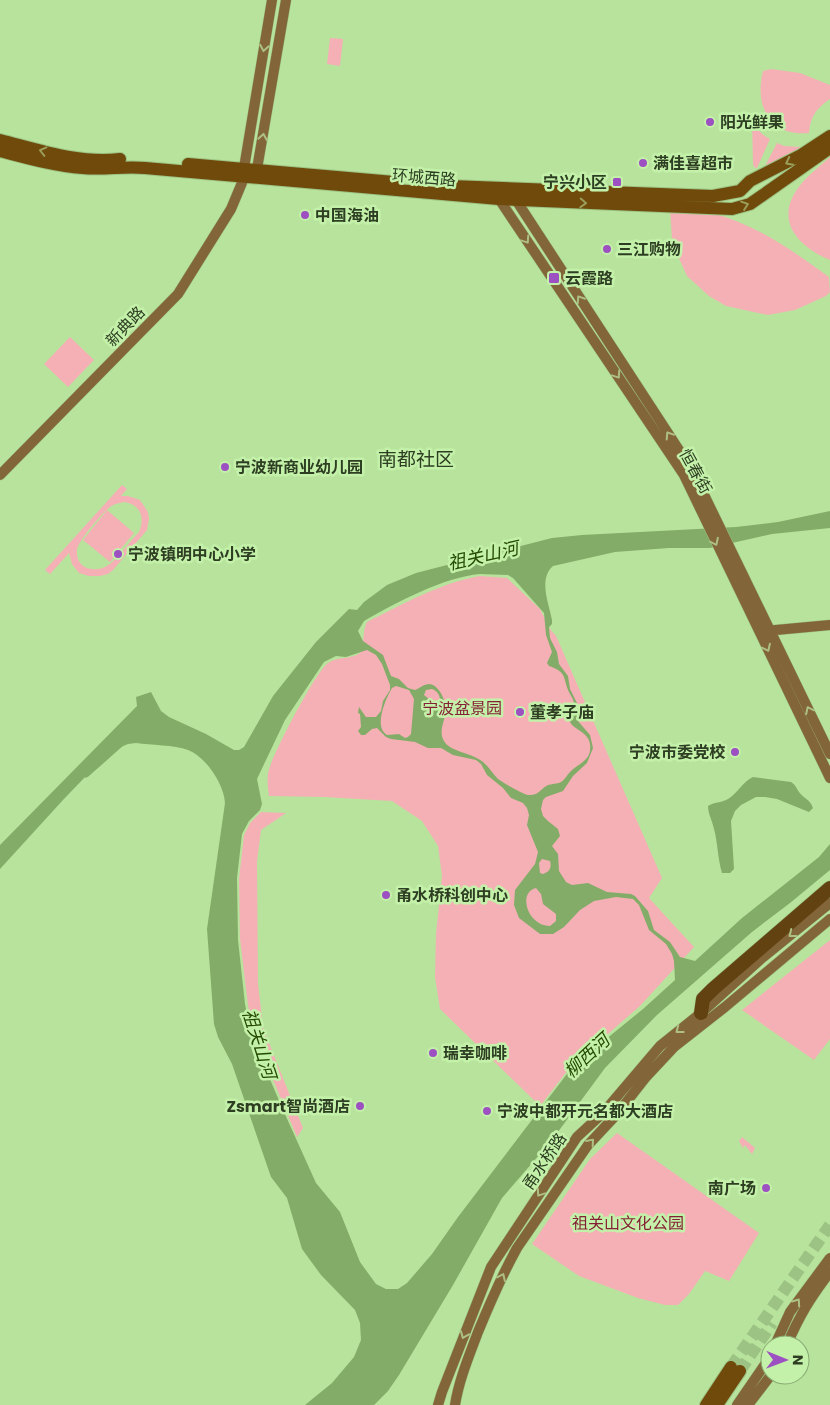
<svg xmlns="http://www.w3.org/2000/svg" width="830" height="1405" font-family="Poppins,'Noto Sans SC',sans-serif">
<rect width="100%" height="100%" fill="#b8e39c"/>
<path fill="#f5b0b6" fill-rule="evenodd" d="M 330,38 L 343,39 L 340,66 L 327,64 Z
M 771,69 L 800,73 L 830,85 L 830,99 C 817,108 810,116 809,133 C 770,137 754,106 763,71 Z
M 752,119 C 757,129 761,135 770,139 L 757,168 L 754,167 L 753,164 Z
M 777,143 L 784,146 L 801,147 L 771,168 L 763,170 Z
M 830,157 L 830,260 C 801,248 775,223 796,191 C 805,177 818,168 830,157 Z
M 670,208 C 683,210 696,210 708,212 C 756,224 790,249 829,277 L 830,292 L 826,296 L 795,310 L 768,315 L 726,306 L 709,296 L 687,276 L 678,256 L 672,239 Z
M 70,337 L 94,360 L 68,387 L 44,364 Z
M 122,485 L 127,489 L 121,496 L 128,496 L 140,500 L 148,512 L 149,519 L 147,530 L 113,570 L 108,574 L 100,576 L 89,576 L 79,573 L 72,564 L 69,553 L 50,574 L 45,570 ZM 125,502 C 141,505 145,518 139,532 C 129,542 120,555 110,564 C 97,574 75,570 77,550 C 78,541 102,513 110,507 C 114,504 119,503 125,502 Z
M 107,510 L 134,533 L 110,562 L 83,540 Z
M 480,576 L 507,578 L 540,609 L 550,629 L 556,636 L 662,878 L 649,898 L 694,947 L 640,1006 L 571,1066 L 540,1106 L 440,1009 L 435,977 L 436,934 L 442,876 L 438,846 L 422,821 L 392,801 L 324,797 L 269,796 C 268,789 267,780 268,773 C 271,757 316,671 328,663 C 338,656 350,660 360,653 C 365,642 362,632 367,622 C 403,604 440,583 480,576 Z
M 261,812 L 286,813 L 261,830 L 257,862 L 258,983 L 263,1028 L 303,1128 L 297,1137 L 254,1034 L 248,1005 L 240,939 L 239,879 L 244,835 L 250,823 Z
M 830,940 L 830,1039 L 814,1060 L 742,1010 Z
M 617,1133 L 759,1233 L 729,1281 L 705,1271 L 689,1294 L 678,1305 L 665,1305 L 638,1298 L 579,1276 L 532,1244 L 590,1159 Z
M 742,1137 L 755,1148 L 752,1154 L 745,1145 L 743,1148 L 739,1141 Z"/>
<path fill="#83ac68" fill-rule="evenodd" d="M 830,511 L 830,528 L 772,534 L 710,548 L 669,548 L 615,552 L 553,566 C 538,579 549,604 552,620 L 552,624 L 549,627 L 550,638 L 557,652 L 559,664 L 568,676 L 570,689 L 577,703 L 578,721 L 590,735 L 593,748 L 587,763 L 573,776 L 563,791 L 546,797 L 543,800 L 541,809 L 543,816 L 548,821 L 558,829 L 560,836 L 552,846 L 558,854 L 559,871 L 566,882 L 572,885 L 588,883 L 607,892 L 631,894 L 635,896 L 648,911 L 654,930 L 670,942 L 680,957 L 695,961 L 742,918 L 819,857 L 830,844 L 830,870 L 790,903 L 752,932 L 657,1015 L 605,1068 L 552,1140 L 502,1198 L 453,1285 L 399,1375 L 388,1391 L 374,1405 L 305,1405 L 332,1383 L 354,1357 L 361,1340 L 360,1323 L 355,1310 L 321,1275 L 302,1249 L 287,1198 L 271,1177 L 232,1064 L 218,1037 L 214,1024 L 207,929 L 225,803 C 224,784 206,757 188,750 C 174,745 151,745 136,743 L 128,744 L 109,752 L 63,800 L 0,869 L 0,845 L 137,706 L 136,697 L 151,692 L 161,711 L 169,717 L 206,734 L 234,750 L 239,750 L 244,747 L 273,696 L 316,642 L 349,609 L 357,610 L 364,602 L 387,585 L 416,573 L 552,538 L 582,535 L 736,527 L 778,522 ZM 480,574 L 508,575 L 513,578 L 544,613 L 546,635 L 552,652 L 547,663 L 549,666 C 566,672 563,676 568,690 C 570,695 574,699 574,704 C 574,709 569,713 569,718 C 570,730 588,730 590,744 C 592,760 581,762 572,770 C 567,774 565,781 559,783 C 555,784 551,784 548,785 C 541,788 539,796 528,795 C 524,795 502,782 498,779 C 493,774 489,767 483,762 C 473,753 450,752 444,741 C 438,731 445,721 446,711 C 447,703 439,684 429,684 C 424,684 420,688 415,690 L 408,688 L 399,679 L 391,676 L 383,655 L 363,641 L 358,631 L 364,621 C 395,603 444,577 480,574 ZM 367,650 L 376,655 L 382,664 L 390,685 L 390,690 L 383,701 L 381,711 L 376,717 L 366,717 L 359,707 L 358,713 L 360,714 L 361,727 L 358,731 L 361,735 L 365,735 L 372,729 L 377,728 L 386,737 L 391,739 L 415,742 L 428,748 L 441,748 L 453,755 L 476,760 L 481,764 L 487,775 L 503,788 L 511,798 L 523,803 L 527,808 L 529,815 L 527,825 L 538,852 L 535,864 L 515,890 L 514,905 L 519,918 L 540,934 L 553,934 L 564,927 L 580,910 L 594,901 L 616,897 L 633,899 L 639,905 L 649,930 L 666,944 L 672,954 L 674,961 L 675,980 L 643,1009 L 573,1066 L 458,1217 L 432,1254 L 407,1283 L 398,1289 L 386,1289 L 376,1284 L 360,1262 L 340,1212 L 316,1183 L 284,1112 L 251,1035 L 245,1004 L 238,940 L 237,878 L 242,834 L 249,821 L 260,810 L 262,804 L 257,779 L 285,720 L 324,662 L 336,656 L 346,657 ZM 396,686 L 409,690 L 414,699 L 411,734 L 408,737 L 405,738 L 399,734 L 387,735 C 373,727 386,698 392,688 ZM 432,689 C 439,692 442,698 438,705 L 434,707 L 431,705 L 430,700 L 424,695 L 426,690 ZM 542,859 L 550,861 C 552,868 549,872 543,874 L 540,873 L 539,863 ZM 536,888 L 541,894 L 543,904 L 556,914 L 556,921 L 550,926 C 528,926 517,893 536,888 Z
M 753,777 L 791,782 C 796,785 796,788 799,792 C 804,799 810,799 813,808 L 809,812 L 777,799 L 765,797 L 756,797 L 741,805 L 735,811 L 731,821 L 734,869 L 730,873 L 722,873 C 717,856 718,839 712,822 C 710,816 708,812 708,806 C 714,802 721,803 728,799 C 737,794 743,781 753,777 Z"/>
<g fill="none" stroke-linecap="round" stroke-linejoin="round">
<path stroke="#83ac68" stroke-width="7" d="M 86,774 L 121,743"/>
<path stroke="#9cc284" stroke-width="12" stroke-dasharray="12 6" stroke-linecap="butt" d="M 731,1367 L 830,1225
M 740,1371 L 772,1323"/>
<defs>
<path id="secondary" d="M 251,173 L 257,169 L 286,0
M 499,199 L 684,475 L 830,778
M 516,200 L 692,470 L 830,754
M 0,475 L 178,294 L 231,209 L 244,178 L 244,168 L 272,0
M 765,631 L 830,625
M 438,1405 L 442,1392 L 491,1267 L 577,1137 L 603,1113 L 660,1046 L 701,1013 L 762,958 L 830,903
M 455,1405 C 459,1380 469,1356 478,1332 C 490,1303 502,1275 517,1248 L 588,1145 L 617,1114 L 646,1077 L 674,1047 L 725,1007 L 830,919
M 737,1405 L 770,1357
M 748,1405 L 771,1375"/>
<path id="primary" d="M 0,140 C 39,150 79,164 120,159
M 0,151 C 27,158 55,166 83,168 C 104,170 124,166 145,168 L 499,199 L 732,209 L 750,204 L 830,148
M 188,164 L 394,182
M 424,185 L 713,196 L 740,191 L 750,181 L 801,155 L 830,136
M 706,1405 L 731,1367
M 717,1405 L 740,1371"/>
<path id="trunk" d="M 701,1013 L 703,999 L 713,989 L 830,888"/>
</defs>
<use href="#secondary" stroke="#9cc284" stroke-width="11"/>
<use href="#primary" stroke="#9cc284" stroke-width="14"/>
<use href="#trunk" stroke="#9cc284" stroke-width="15"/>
<use href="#secondary" stroke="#83653a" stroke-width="10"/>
<use href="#primary" stroke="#704a0b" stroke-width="12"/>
<use href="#trunk" stroke="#614210" stroke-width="14"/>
<defs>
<path id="secondary-bridge" d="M 775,1345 L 790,1312 L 830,1258
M 787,1345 C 799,1316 811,1297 830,1272"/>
</defs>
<use href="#secondary-bridge" stroke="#9cc284" stroke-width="11" stroke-linecap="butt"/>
<use href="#secondary-bridge" stroke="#83653a" stroke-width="10"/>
</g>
<defs><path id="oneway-chevron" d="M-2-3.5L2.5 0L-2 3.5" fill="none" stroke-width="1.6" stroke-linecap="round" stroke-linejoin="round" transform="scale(1.25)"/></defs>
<g stroke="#adc082">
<use href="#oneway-chevron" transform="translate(264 48) rotate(100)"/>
<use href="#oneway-chevron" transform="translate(263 137) rotate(-80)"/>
<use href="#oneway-chevron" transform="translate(526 240) rotate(56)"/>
<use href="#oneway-chevron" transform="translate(580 299) rotate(-123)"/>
<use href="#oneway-chevron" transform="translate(617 375) rotate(56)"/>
<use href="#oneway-chevron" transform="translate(669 435) rotate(-123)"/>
<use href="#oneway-chevron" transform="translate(715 542) rotate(64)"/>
<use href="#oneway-chevron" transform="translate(767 648) rotate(64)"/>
<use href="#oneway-chevron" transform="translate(809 710) rotate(-116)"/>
<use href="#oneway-chevron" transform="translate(792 934) rotate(142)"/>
<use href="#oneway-chevron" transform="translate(679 1030) rotate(142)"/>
<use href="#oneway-chevron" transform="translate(591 1142) rotate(-49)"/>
<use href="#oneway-chevron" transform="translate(540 1193) rotate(124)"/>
<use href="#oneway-chevron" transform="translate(502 1277) rotate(-65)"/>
<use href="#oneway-chevron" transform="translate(797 1302) rotate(-55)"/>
<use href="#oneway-chevron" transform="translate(464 1335) rotate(112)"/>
</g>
<g stroke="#9a9e5a">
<use href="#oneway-chevron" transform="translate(43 151) rotate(-166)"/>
<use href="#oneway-chevron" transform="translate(789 162) rotate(153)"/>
<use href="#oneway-chevron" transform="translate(583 203) rotate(3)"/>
<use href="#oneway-chevron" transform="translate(745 205) rotate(-19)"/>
</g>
<g fill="#9d50c1" stroke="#c4f1a9" stroke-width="2">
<circle cx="710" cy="122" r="5"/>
<circle cx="643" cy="163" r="5"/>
<rect x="612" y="177" width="10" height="10" rx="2.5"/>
<circle cx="305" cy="215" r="5"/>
<circle cx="607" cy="249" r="5"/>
<rect x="548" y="272" width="12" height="12" rx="2.5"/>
<circle cx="225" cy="467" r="5"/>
<circle cx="118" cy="554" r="5"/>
<circle cx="520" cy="712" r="5"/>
<circle cx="735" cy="752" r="5"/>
<circle cx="386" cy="895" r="5"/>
<circle cx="433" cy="1053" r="5"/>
<circle cx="360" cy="1106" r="5"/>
<circle cx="487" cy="1111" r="5"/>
<circle cx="766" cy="1188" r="5"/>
</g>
<g text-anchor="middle" stroke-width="5" stroke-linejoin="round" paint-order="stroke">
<g font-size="16" font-weight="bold" fill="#2d3e22" stroke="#c4f1a9" text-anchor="start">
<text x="720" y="128">阳光鲜果</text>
<text x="653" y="169">满佳喜超市</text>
<text x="607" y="188" text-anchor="end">宁兴小区</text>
<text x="315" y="221">中国海油</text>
<text x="617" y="255">三江购物</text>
<text x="565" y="284">云霞路</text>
<text x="235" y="473">宁波新商业幼儿园</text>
<text x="128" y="560">宁波镇明中心小学</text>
<text x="530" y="718">董孝子庙</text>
<text x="725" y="758" text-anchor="end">宁波市委党校</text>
<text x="396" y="901">甬水桥科创中心</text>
<text x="443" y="1059">瑞幸咖啡</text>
<text x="350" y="1112" text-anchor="end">Zsmart智尚酒店</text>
<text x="497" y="1117">宁波中都开元名都大酒店</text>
<text x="756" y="1194" text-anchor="end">南广场</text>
</g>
<g font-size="16" fill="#2d3e22" stroke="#c4f1a9">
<text transform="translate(424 177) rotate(5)" y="6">环城西路</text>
<text transform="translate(125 326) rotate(-46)" y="6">新典路</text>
<text transform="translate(696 471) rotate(61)" y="6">恒春街</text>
<text transform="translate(544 1161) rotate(-56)" y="6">甬水桥路</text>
</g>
<g font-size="16" fill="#842035" stroke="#c4f1a9">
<text x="462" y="714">宁波盆景园</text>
<text x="628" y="1229">祖关山文化公园</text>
</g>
<g font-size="18" font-style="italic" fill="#254b00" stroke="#c4f1a9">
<text transform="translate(483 556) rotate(-13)" y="6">祖关山河</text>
<text transform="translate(259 1044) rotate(72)" y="6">祖关山河</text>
<text transform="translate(587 1056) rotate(-43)" y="6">柳西河</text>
</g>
<g font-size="19" fill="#2d3e22" stroke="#c4f1a9">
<text x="416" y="466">南都社区</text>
</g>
</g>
<g transform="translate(785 1360) rotate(91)"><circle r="24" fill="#c4f1a9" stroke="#88a973"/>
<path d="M0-4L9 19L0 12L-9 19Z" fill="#9d50c1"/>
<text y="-8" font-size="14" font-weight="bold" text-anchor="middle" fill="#2d3e22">N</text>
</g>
</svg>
